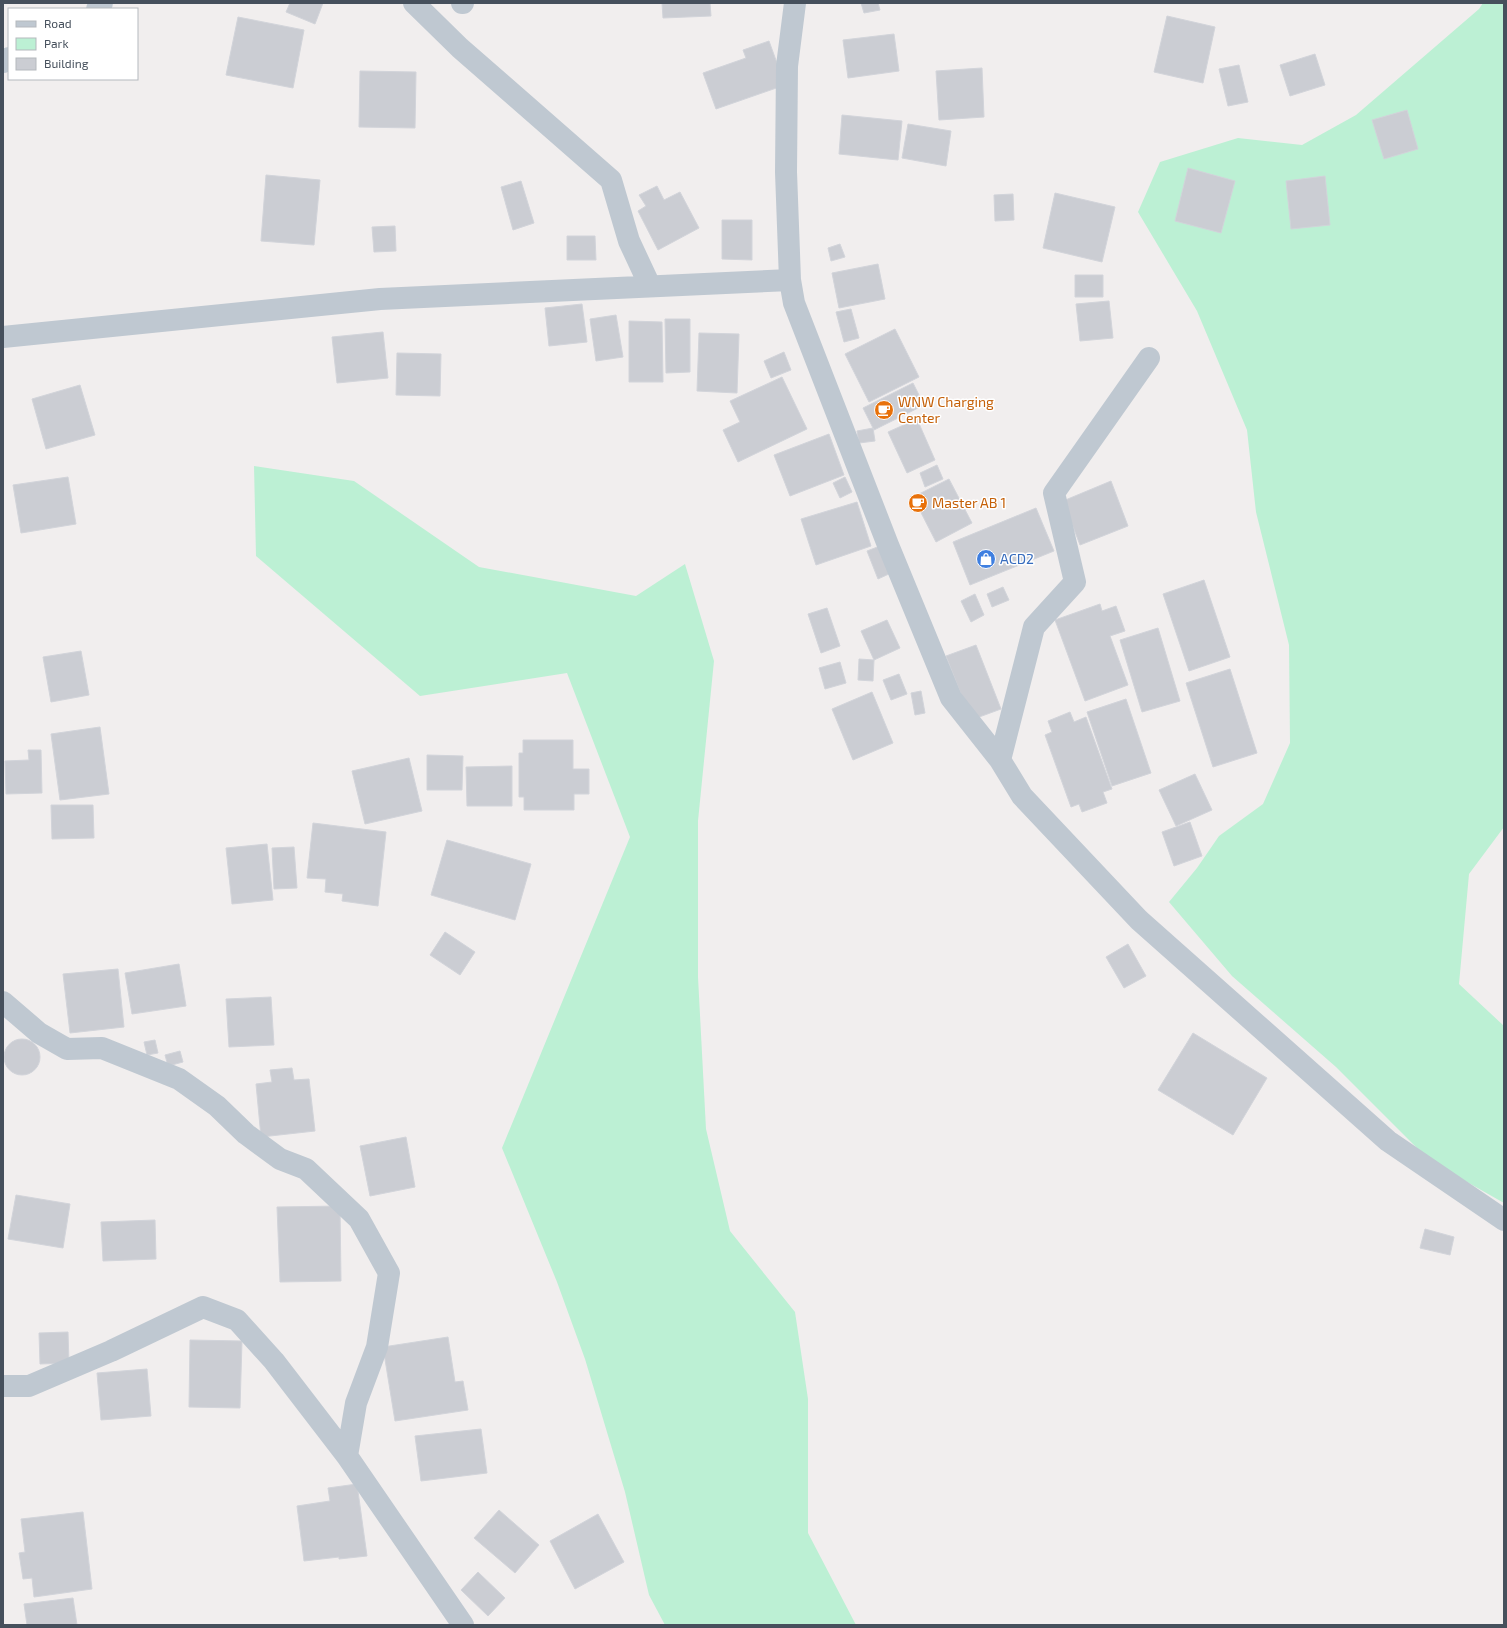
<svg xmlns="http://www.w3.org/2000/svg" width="1507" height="1628" font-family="'Exo 2',sans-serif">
<rect width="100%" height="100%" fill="#f1eeee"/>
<path fill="#bcf0d4" d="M 1483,3 L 1504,3 L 1504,827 L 1469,874 L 1459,984 L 1504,1026 L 1504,1203 L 1430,1161 L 1336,1067 L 1232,976 L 1169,902 L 1197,868 L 1219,836 L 1263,804 L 1290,743 L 1289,645 L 1256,512 L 1247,430 L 1197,311 L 1138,212 L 1160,162 L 1238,138 L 1302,145 L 1356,115 L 1479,9 Z
M 254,466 L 354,481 L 479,567 L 636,596 L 685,564 L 714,661 L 698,821 L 698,977 L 706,1129 L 730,1231 L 795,1312 L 808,1399 L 808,1533 L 856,1625 L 665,1625 L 649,1595 L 625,1492 L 585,1359 L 557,1282 L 502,1148 L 630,837 L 567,673 L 420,696 L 256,556 Z"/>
<path fill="#cbcdd3" stroke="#d2d4da" d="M 290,3 L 323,3 L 315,24 L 286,12 Z
M 662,3 L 710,3 L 711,16 L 663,18 Z
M 861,3 L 878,3 L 880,10 L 864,13 Z
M 1167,16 L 1215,27 L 1203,83 L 1154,72 Z
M 238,17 L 304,30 L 293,88 L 226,75 Z
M 894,34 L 899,71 L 848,78 L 843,40 Z
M 769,41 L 785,85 L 716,109 L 703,73 L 746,58 L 743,50 Z
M 1315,54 L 1325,85 L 1290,96 L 1280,65 Z
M 1239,65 L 1248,102 L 1228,106 L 1219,69 Z
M 982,68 L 984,117 L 939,120 L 936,71 Z
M 360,71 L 416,72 L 415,128 L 359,127 Z
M 1407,110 L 1418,149 L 1384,159 L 1372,120 Z
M 842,115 L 902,121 L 898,160 L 839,154 Z
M 908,124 L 951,131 L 946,166 L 902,158 Z
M 1188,168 L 1235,181 L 1221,233 L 1175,221 Z
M 266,175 L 320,180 L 314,245 L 261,241 Z
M 1325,176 L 1330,225 L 1291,229 L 1286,181 Z
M 521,181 L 534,223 L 513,230 L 501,187 Z
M 657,186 L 664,200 L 680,192 L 699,228 L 658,250 L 638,211 L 646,206 L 639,195 Z
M 1055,193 L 1115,207 L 1102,262 L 1043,248 Z
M 1013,194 L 1014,220 L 995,221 L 994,195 Z
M 722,220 L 752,220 L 752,260 L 722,259 Z
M 395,226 L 396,251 L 374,252 L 372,227 Z
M 567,236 L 595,236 L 596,260 L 567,260 Z
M 840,244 L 845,257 L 831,261 L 828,248 Z
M 878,264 L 885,299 L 839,308 L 832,273 Z
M 1075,275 L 1103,275 L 1103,297 L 1075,297 Z
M 1109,301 L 1113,338 L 1080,341 L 1076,304 Z
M 582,304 L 587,342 L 549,346 L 545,308 Z
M 851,309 L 859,338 L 844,342 L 836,312 Z
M 616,315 L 623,357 L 596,361 L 590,319 Z
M 665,319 L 690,319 L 690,372 L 666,373 Z
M 629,321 L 662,322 L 663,382 L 629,382 Z
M 895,329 L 919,377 L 869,402 L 845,354 Z
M 383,332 L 388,378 L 337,383 L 332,337 Z
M 699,333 L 739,334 L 737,393 L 697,391 Z
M 784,352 L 791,370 L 771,378 L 764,361 Z
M 397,353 L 441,354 L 440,396 L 396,395 Z
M 782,377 L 807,429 L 738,462 L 723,430 L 740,422 L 730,401 Z
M 913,383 L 924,405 L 874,430 L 863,408 Z
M 80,385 L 95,435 L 46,449 L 32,399 Z
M 917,419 L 935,460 L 907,473 L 888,432 Z
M 873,428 L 875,441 L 859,443 L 857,431 Z
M 829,434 L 844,475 L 790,496 L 774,455 Z
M 937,465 L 943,479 L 925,487 L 920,473 Z
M 68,477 L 76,524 L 21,533 L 13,485 Z
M 845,477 L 852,492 L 840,498 L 833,483 Z
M 949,479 L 972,523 L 936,542 L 913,497 Z
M 1111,481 L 1128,526 L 1080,545 L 1063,501 Z
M 857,502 L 871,546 L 816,565 L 801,519 Z
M 1036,508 L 1054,551 L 970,585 L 953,542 Z
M 880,546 L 891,573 L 878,579 L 867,551 Z
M 1204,580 L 1230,657 L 1189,671 L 1163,594 Z
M 1003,587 L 1009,600 L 992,607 L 987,594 Z
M 975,594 L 984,615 L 971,622 L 961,601 Z
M 1100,604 L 1102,611 L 1116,606 L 1125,631 L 1110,636 L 1128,685 L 1085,701 L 1055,620 Z
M 827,608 L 840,646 L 821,653 L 808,614 Z
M 887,620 L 900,648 L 874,660 L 861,631 Z
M 1158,628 L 1180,701 L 1142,712 L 1120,640 Z
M 976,645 L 1001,709 L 971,720 L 946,656 Z
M 81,651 L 89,695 L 51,702 L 43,657 Z
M 859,659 L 874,660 L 873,681 L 858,680 Z
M 840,662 L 846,683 L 825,689 L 819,668 Z
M 1230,669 L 1257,753 L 1213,767 L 1186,683 Z
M 899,674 L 907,694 L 891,700 L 883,680 Z
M 921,691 L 925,713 L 915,715 L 911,693 Z
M 872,692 L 893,743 L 853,760 L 832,709 Z
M 1126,699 L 1151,773 L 1112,786 L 1087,712 Z
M 1070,712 L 1074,722 L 1086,717 L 1112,789 L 1103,792 L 1107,803 L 1082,812 L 1079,804 L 1071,807 L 1045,735 L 1052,732 L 1048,721 Z
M 100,727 L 109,794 L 60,800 L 51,734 Z
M 523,740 L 573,740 L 573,769 L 589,769 L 589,794 L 574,794 L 574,810 L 524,810 L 524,797 L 519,797 L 519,753 L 523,753 Z
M 28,750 L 41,750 L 42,793 L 6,794 L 5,761 L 29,760 Z
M 427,755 L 463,756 L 462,790 L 427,790 Z
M 409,758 L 422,811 L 365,824 L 352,771 Z
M 512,766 L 512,806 L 467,806 L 466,767 Z
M 1195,774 L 1212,810 L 1176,826 L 1159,790 Z
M 51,805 L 93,805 L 94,838 L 52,839 Z
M 1190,822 L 1202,856 L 1174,866 L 1162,832 Z
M 313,823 L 386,832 L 378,906 L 342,901 L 343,894 L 325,892 L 326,879 L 307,878 Z
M 447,840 L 531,864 L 515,920 L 431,895 Z
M 267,844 L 273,900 L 232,904 L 226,848 Z
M 294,847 L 297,888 L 274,889 L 272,848 Z
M 445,932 L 475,952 L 460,975 L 430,955 Z
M 1128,944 L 1146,976 L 1124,988 L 1106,957 Z
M 179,964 L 186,1006 L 132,1014 L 125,973 Z
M 118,969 L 124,1027 L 70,1033 L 63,974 Z
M 271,997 L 274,1045 L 229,1047 L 226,999 Z
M 1193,1033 L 1267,1078 L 1233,1135 L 1158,1090 Z
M4 1057a18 18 0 1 1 36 0a18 18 0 1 1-36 0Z
M 155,1040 L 158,1053 L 147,1055 L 144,1042 Z
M 180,1051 L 183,1062 L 168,1066 L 165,1055 Z
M 292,1068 L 294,1080 L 309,1079 L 315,1131 L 261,1137 L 256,1084 L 272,1082 L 270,1070 Z
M 406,1137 L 415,1187 L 370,1196 L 360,1146 Z
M 16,1195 L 70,1204 L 63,1248 L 8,1239 Z
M 340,1206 L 341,1281 L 280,1282 L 277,1207 Z
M 155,1220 L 156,1259 L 103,1261 L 101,1222 Z
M 1425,1229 L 1454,1237 L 1450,1255 L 1420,1248 Z
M 68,1332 L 69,1363 L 40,1364 L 39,1333 Z
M 448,1337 L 455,1382 L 463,1381 L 468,1410 L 395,1421 L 383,1347 Z
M 190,1340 L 242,1341 L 240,1408 L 189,1407 Z
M 147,1369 L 151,1416 L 101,1420 L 97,1373 Z
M 481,1429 L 487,1473 L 421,1481 L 415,1436 Z
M 357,1484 L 367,1556 L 339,1559 L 339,1557 L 304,1561 L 297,1506 L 330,1501 L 328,1488 Z
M 499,1510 L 539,1545 L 515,1573 L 474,1538 Z
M 83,1512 L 92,1589 L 34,1597 L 32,1578 L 23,1579 L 19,1553 L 25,1552 L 21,1519 Z
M 598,1514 L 624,1562 L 575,1589 L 550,1541 Z
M 478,1572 L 505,1598 L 488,1616 L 461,1590 Z
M 73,1598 L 77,1625 L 27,1625 L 24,1604 Z"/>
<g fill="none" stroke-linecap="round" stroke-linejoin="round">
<path stroke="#bfc8d1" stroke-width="22" d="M 414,3 L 460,48 L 611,180 L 629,241 L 650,286
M 462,3 L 463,3
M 795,3 L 787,66 L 786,172 L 790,280 L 794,303 L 888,545 L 951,698 L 1000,760 L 1022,796 L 1139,920 L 1388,1141 L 1504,1220
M 97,9 L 102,3
M 3,62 L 9,58
M 3,337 L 380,299 L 790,280
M 1000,760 L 1034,627 L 1075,582 L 1054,493 L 1149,358
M 3,1002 L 39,1033 L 67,1049 L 102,1048 L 179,1079 L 217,1106 L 246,1134 L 280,1159 L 306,1169 L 359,1219 L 389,1273 L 377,1347 L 356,1403 L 347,1456
M 3,1386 L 29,1386 L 111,1351 L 203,1307 L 237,1320 L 274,1361 L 347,1456 L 463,1625"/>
</g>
<defs>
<symbol id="cafe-disc" viewBox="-11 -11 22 22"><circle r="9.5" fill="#e8710a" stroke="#fff"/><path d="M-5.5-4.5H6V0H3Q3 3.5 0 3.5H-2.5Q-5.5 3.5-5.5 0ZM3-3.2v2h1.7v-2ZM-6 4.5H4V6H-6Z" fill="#fff"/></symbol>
<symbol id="shop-disc" viewBox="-11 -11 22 22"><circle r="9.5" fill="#3f7fe0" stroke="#fff"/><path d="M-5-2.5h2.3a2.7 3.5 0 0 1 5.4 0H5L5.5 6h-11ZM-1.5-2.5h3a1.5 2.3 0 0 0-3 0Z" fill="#fff"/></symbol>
</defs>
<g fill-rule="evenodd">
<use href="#cafe-disc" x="873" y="399" width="22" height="22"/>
<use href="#cafe-disc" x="907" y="492" width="22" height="22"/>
<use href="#shop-disc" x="975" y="548" width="22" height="22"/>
</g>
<g text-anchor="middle" stroke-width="3" stroke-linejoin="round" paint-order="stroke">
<g font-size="14" fill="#c56008" stroke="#fff" text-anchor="start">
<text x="898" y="407">WNW Charging<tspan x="898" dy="16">Center</tspan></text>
<text x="932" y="508">Master AB 1</text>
</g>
<g font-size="14" fill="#366cbe" stroke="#fff" text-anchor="start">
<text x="1000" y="564">ACD2</text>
</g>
</g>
<rect width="1507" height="1628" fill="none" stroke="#46505c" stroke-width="8"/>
<rect x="8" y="8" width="130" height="72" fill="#ffffff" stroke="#b5b9be"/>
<rect x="16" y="21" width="20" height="6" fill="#bfc8d1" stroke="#b5b9be"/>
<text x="44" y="28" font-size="12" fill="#46505c">Road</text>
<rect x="16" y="38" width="20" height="12" fill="#bcf0d4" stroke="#b5b9be"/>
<text x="44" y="48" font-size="12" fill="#46505c">Park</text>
<rect x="16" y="58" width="20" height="12" fill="#cbcdd3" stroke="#b5b9be"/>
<text x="44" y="68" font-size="12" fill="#46505c">Building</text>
</svg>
